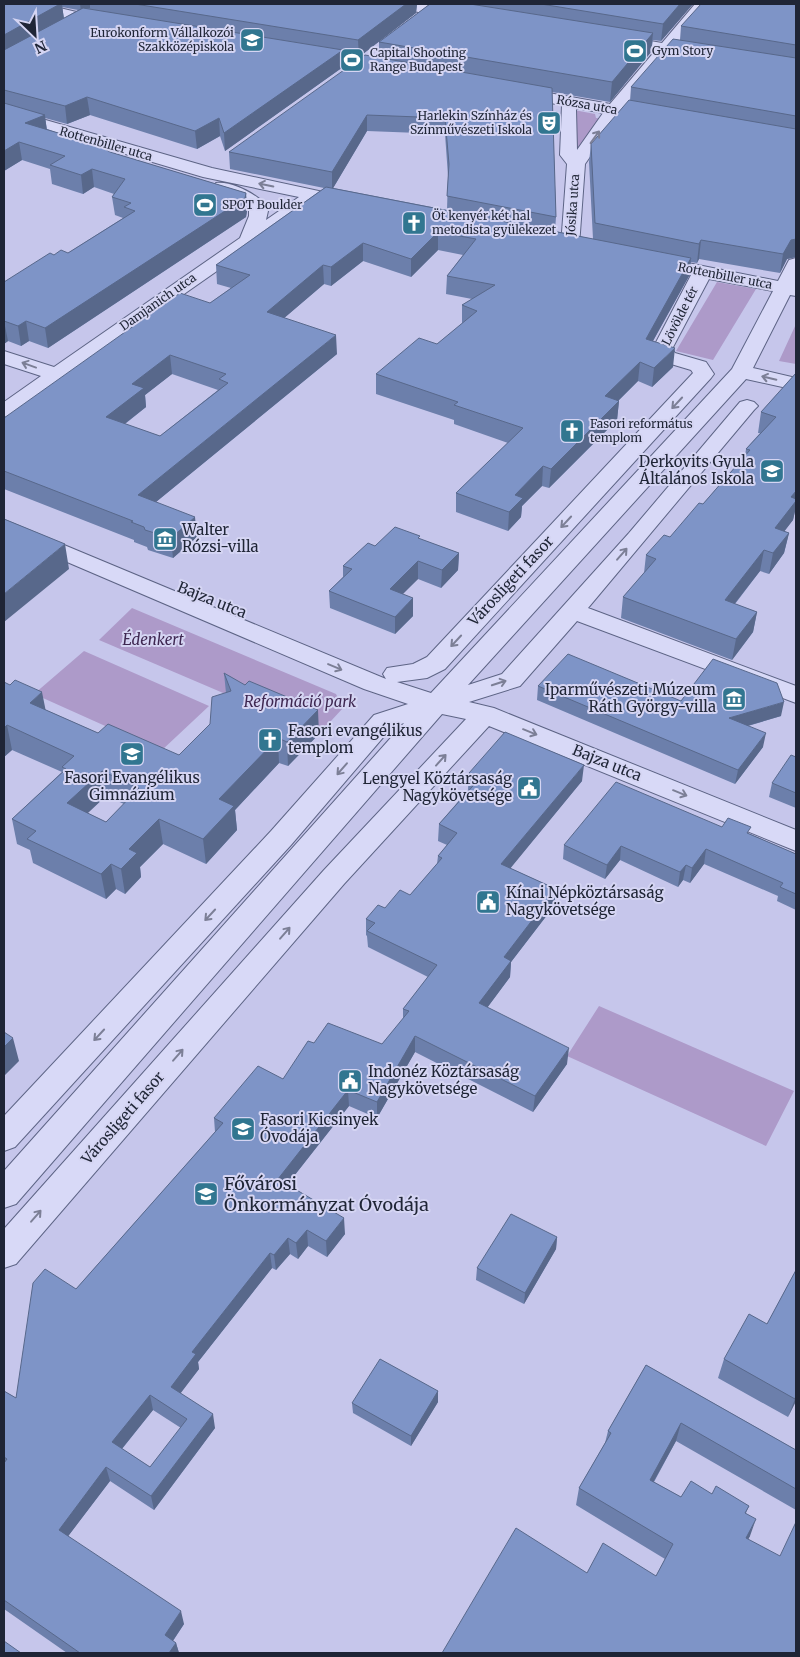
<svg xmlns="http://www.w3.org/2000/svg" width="800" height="1657" font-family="Merriweather,serif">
<rect width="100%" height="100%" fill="#c6c6eb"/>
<path fill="#ad9ac9" d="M 574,110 L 595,114 L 596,118 L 606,119 L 574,155 Z
M 717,282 L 756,289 L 713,360 L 676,351 Z
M 796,324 L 796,364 L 779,361 Z
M 132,608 L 336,694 L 343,708 L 319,734 L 99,640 Z
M 84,651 L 209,706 L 161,751 L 34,694 Z
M 599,1006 L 794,1091 L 766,1146 L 567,1056 Z"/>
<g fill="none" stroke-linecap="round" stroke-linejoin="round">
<defs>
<path id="minor" d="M 18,4 L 43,4 L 110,20 L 113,23 L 105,28 L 20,7 Z
M 391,4 L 421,4 L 464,12 L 467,15 L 459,20 L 398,8 L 393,7 Z
M 695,4 L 710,4 L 676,45 L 707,51 L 709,54 L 701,59 L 670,54 L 625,107 L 663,114 L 665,118 L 663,122 L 657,123 L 618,116 L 585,164 L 579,246 L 577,250 L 563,250 L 561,246 L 567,164 L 560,155 L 562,105 L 515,97 L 507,92 L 515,87 L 610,104 L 655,51 L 610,43 L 607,40 L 610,37 L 615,35 L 662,43 ZM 577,108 L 603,113 L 577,150 L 576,110 Z
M 305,50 L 391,65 L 399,70 L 391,75 L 299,58 L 297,55 Z
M 4,108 L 212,168 L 351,198 L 357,199 L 360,203 L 357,207 L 351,208 L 317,201 L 11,415 L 4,417 L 4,402 L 41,376 L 4,364 L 4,351 L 54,367 L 240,238 L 249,216 L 249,207 L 219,193 L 213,187 L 216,183 C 230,180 264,196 268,211 L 266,220 L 299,197 L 203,177 L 4,118 Z
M 653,256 L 778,281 L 789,260 L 796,258 L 796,296 L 790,295 L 753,368 L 796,378 L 796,390 L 746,379 L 468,685 L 502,674 L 629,533 L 740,402 L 747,400 L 754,402 L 758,406 L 754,410 L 588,608 L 796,686 L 796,703 L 577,621 L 520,686 L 469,702 L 494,708 L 796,830 L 796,851 L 489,726 L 344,884 L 16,1264 L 4,1268 L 4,1229 L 324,870 L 466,719 L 442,714 L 16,1204 L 4,1208 L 4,1171 L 404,723 L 392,727 L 291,845 L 15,1147 L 4,1151 L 4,1116 L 271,831 L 374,715 L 408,704 L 364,689 L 4,535 L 4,520 L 386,679 L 383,674 L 387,668 L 413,664 L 427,657 L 693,373 L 691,370 L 661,361 L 652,350 L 691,275 L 646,266 L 644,262 L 646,258 ZM 709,279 L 773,291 L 732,369 L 431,693 L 397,682 L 427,678 L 445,669 L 711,378 L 714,374 L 706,362 L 675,353 L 672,349 Z"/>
</defs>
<use href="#minor" stroke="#5d6485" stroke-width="2"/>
<use href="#minor" fill="#d8d9f7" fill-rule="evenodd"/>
</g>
<path fill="#6c7fab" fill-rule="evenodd" d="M 4,4 L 417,4 L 416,13 L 359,57 L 343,54 L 343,67 L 225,151 L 220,136 L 197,149 L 90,115 L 67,124 L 45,118 L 47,129 L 110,152 L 246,193 L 247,211 L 246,217 L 48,348 L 29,341 L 21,346 L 8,341 L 4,344 L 4,282 L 54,255 L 68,253 L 123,218 L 115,215 L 112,197 L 114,194 L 94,187 L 83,194 L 52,184 L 50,169 L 22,160 L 4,171 ZM 62,7 L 78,10 L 64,18 Z
M 430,4 L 693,4 L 661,41 L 653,40 L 651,52 L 610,102 L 552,92 L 556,217 L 555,231 L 593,239 L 589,162 L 591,144 L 630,101 L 631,87 L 680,40 L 681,26 L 796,4 L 796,257 L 787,259 L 780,273 L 699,259 L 697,263 L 691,262 L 689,276 L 653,341 L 673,367 L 652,387 L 638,381 L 619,400 L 619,401 L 617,420 L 549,488 L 542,486 L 522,506 L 521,517 L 508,531 L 456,512 L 456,493 L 508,443 L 454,424 L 454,420 L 376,394 L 376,374 L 437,344 L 462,324 L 462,305 L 472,299 L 446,294 L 447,276 L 463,255 L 438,250 L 411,277 L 363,261 L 331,286 L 324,284 L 284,318 L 337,354 L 156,502 L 197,537 L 173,558 L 148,550 L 147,547 L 134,542 L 134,540 L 4,489 L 4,418 L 210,303 L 231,288 L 217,284 L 216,265 L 324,188 L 230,169 L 229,152 L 379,57 L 379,42 ZM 367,131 L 445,134 L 448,176 L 447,210 L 333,188 ZM 172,374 L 218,390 L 160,436 L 125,424 L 146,407 L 145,395 Z
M 796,373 L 796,507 L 793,520 L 784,531 L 789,533 L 784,553 L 769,574 L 760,571 L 735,604 L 757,612 L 753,632 L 732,660 L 621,618 L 623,597 L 644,573 L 646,555 L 670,537 L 703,504 L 745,456 L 746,449 L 760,433 L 758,433 L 761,412 Z
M 420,539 L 459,553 L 458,570 L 441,588 L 418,579 L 402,594 L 413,616 L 395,634 L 330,608 L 329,591 L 343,577 L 343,566 L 375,546 Z
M 224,673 L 319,734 L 288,766 L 279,763 L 235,810 L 237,830 L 206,864 L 163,844 L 140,867 L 141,877 L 125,894 L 116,889 L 106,899 L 33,863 L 30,850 L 17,844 L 12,819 L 62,772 L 12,750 L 4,757 L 4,682 L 46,710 L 98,733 L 179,755 L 210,724 L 226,693 ZM 106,796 L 124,804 L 106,822 L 87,813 Z
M 538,686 L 681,701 L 781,716 L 748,726 L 763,747 L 735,784 L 537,700 Z
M 796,757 L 796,808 L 769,797 L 772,783 Z
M 469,773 L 582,781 L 510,868 L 556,889 L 554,906 L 511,962 L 510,977 L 487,1008 L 567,1064 L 533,1112 L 415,1052 L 377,1118 L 349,1106 L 287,1185 L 345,1234 L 327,1257 L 308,1246 L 298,1259 L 290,1254 L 276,1270 L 272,1268 L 198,1362 L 199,1369 L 180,1393 L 215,1428 L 154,1510 L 110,1481 L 68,1536 L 184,1624 L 173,1641 L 176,1643 L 179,1653 L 67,1653 L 4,1609 L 4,1391 L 16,1398 L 76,1289 L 215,1132 L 214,1118 L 283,1079 L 314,1043 L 382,1044 L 403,1019 L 403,1009 L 428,977 L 368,947 L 367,936 L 366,935 L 366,919 L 410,895 L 437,864 L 438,856 L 447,845 L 438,841 L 439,824 L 468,790 ZM 153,1410 L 181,1428 L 150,1467 L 122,1449 Z
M 722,827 L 750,834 L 796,854 L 796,910 L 777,901 L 778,896 L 704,864 L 690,883 L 683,880 L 678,887 L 620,860 L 605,879 L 563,859 L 564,845 Z
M 557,1237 L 556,1249 L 524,1304 L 476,1280 L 477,1268 Z
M 796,1270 L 796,1401 L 788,1417 L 718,1378 L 724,1359 L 767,1324 Z
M 646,1365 L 796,1450 L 796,1510 L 676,1441 L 654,1482 L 681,1497 L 712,1494 L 749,1506 L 746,1513 L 750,1536 L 748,1539 L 796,1653 L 587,1573 L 656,1576 L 665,1559 L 576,1505 L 579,1488 L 605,1443 L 608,1431 Z
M 438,1391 L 438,1402 L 411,1446 L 353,1413 L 352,1403 Z"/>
<path fill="#58688b" d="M 60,4 L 62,4 L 64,20 L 4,54 L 4,35 Z
M 80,4 L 90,4 L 90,8 L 81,11 Z
M 406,4 L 417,4 L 416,13 L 359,57 L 358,40 Z
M 680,4 L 693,4 L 661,41 L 663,24 Z
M 653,33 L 651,52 L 610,102 L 612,82 Z
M 343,50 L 343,67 L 225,151 L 224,133 Z
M 87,97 L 90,115 L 67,124 L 65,106 Z
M 45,115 L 47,133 L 25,123 Z
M 367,115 L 367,131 L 332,190 L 332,172 Z
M 219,118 L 220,136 L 197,149 L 195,131 Z
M 19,142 L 22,160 L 4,171 L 4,151 Z
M 92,169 L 94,187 L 83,194 L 81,175 Z
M 246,193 L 247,211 L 246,217 L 48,348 L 45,328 Z
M 438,232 L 438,250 L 411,277 L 411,259 Z
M 796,239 L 796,257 L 787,259 L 780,273 L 783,254 L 791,240 Z
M 701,240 L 699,259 L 697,263 L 699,244 Z
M 363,243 L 363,261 L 331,286 L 331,267 Z
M 691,258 L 689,276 L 644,357 L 646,339 Z
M 323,265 L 324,284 L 269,331 L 267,312 Z
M 4,321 L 8,341 L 4,344 Z
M 26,321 L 29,341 L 21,346 L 18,326 Z
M 336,335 L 337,354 L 140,515 L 138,495 Z
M 675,348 L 673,367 L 652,387 L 654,368 Z
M 170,355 L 172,374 L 145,395 L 146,407 L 109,436 L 106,417 L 132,384 Z
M 640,362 L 638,381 L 604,415 L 605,396 Z
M 619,401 L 617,420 L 549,488 L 551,469 Z
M 543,466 L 542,486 L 522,506 L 521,517 L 508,531 L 509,512 L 515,495 Z
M 796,491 L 796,507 L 793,520 L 771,549 L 775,528 L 791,497 Z
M 195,517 L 197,537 L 173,558 L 171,538 Z
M 789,533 L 784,553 L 769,574 L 773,553 Z
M 65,544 L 69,569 L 4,622 L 4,594 Z
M 764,550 L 760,571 L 721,621 L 725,600 Z
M 459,553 L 458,570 L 441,588 L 442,570 Z
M 418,561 L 418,579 L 390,607 L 390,589 Z
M 413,598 L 413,616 L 395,634 L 395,617 Z
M 757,612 L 753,632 L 732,660 L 736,639 Z
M 42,692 L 47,717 L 30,703 Z
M 784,702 L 781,716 L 726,732 L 729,718 Z
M 318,710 L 319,734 L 288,766 L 287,742 Z
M 7,725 L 12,750 L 4,757 L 4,728 Z
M 766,733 L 763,747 L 735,784 L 738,770 Z
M 278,738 L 279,763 L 235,810 L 237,830 L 206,864 L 203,839 L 219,799 Z
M 584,765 L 582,781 L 500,881 L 501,864 Z
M 102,771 L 106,796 L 72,828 L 67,803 Z
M 159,819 L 163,844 L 140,867 L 141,877 L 125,894 L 121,869 L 129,849 Z
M 621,846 L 620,860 L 605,879 L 607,865 Z
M 706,849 L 704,864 L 690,883 L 692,868 Z
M 111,864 L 116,889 L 106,899 L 101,874 Z
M 686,865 L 683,880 L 678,887 L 680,872 Z
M 556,889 L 554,906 L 511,962 L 510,977 L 478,1020 L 479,1003 L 504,957 Z
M 415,1036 L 415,1052 L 377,1118 L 377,1102 Z
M 13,1038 L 19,1061 L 4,1076 L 4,1047 Z
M 569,1048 L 567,1064 L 533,1112 L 535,1096 Z
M 348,1090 L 349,1106 L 279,1195 L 278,1179 Z
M 344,1218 L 345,1234 L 327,1257 L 326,1241 Z
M 307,1230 L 308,1246 L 298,1259 L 296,1243 Z
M 557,1237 L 556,1249 L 524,1304 L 525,1293 Z
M 288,1238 L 290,1254 L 276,1270 L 274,1255 Z
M 270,1253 L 272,1268 L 198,1362 L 199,1369 L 174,1402 L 171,1387 L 192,1352 Z
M 438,1391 L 438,1402 L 411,1446 L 411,1436 Z
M 150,1395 L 153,1410 L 116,1456 L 112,1442 Z
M 796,1395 L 796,1401 L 788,1417 L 795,1399 Z
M 213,1414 L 215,1428 L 154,1510 L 151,1496 Z
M 681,1423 L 676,1441 L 645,1497 L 650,1480 Z
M 106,1467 L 110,1481 L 63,1543 L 59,1530 Z
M 756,1519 L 750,1536 L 740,1555 L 746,1538 Z
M 181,1611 L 184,1624 L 168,1648 L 165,1635 Z
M 176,1643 L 179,1653 L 169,1653 Z"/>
<path fill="#7e94c7" stroke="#58688b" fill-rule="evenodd" d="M 4,4 L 60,4 L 4,35 Z
M 135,4 L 406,4 L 358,40 Z
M 430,4 L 470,4 L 653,33 L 612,82 L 379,42 Z
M 541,4 L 680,4 L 663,24 Z
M 701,4 L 796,4 L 796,45 L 681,26 Z
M 83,8 L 343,50 L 224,133 L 219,118 L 195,131 L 87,97 L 65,106 L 4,90 L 4,50 Z
M 673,39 L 796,58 L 796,116 L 631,87 Z
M 365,55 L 552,88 L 556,217 L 447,196 L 449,164 L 445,118 L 367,115 L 332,172 L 229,152 Z
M 629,100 L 796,129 L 796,239 L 791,240 L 783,254 L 701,240 L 699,244 L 595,223 L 591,144 Z
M 4,103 L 45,115 L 25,123 L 105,147 L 103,148 L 110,152 L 246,193 L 245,198 L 45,328 L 26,321 L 18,326 L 4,321 L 4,322 L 4,282 L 50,253 L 54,255 L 61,250 L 68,253 L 135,211 L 124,207 L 131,203 L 112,197 L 125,179 L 92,169 L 81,175 L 50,165 L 65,156 L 19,142 L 4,151 Z
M 326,187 L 691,258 L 646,339 L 675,348 L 654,368 L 640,362 L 605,396 L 619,401 L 551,469 L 543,466 L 515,495 L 523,498 L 509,512 L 456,493 L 523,428 L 454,405 L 458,402 L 376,374 L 419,338 L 437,344 L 477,311 L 462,305 L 495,285 L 447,276 L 476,239 L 438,232 L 411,259 L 363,243 L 331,267 L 323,265 L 267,312 L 336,335 L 138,495 L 195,517 L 171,538 L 145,530 L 144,527 L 131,522 L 133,521 L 4,471 L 4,418 L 180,293 L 210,303 L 250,275 L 216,265 ZM 170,355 L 226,374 L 219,379 L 228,383 L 160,436 L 106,417 L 144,388 L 132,384 Z
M 796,373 L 796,491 L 791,497 L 796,499 L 796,501 L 775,528 L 789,533 L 773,553 L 764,550 L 725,600 L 757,612 L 736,639 L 623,597 L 656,559 L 646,555 L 664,535 L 670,537 L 699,503 L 703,504 L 750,450 L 746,449 L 776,417 L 761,412 Z
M 4,519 L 65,544 L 4,594 Z
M 395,527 L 420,536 L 418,538 L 459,553 L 442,570 L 418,561 L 390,589 L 413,598 L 395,617 L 329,591 L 352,569 L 343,566 L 368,543 L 375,546 Z
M 568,654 L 681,701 L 713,659 L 777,683 L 784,702 L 729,718 L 766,733 L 738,770 L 538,686 Z
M 224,673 L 245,685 L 249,681 L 318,710 L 287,742 L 278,738 L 219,799 L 234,806 L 203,839 L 159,819 L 129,849 L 137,853 L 121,869 L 111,864 L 101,874 L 27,839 L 36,831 L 12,819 L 66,769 L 62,767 L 74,756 L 7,725 L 4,728 L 4,682 L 10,685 L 15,680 L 42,692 L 30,703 L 98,733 L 108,724 L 179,755 L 210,724 L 212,697 L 231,691 ZM 102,771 L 139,788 L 106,822 L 67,803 Z
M 505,732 L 584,765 L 501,864 L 556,889 L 504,957 L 511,961 L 479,1003 L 569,1048 L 535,1096 L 415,1036 L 377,1102 L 348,1090 L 278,1179 L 344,1218 L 326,1241 L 307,1230 L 296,1243 L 288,1238 L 274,1255 L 270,1253 L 192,1352 L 196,1354 L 171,1387 L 213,1414 L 151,1496 L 106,1467 L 59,1530 L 181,1611 L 165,1635 L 176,1643 L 169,1653 L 80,1653 L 4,1600 L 4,1463 L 7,1459 L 4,1457 L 4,1391 L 16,1398 L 33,1283 L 45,1269 L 76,1289 L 223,1123 L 214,1118 L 258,1066 L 283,1079 L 308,1041 L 314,1043 L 328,1023 L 382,1044 L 409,1011 L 403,1009 L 437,965 L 367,931 L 375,923 L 366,919 L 378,905 L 385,908 L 400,890 L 410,895 L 442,858 L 438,856 L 457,833 L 439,824 L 480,778 L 469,773 ZM 150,1395 L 187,1419 L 150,1467 L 112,1442 Z
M 791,755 L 796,757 L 796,793 L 772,783 Z
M 616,782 L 722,827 L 728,818 L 751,827 L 747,833 L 796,854 L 796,894 L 780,887 L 783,883 L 706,849 L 692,868 L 686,865 L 680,872 L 621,846 L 607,865 L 564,845 Z
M 4,1032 L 13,1038 L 4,1047 Z
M 511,1214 L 557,1237 L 525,1293 L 477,1268 Z
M 796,1270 L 796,1395 L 795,1399 L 724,1359 L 749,1314 L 767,1324 Z
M 380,1359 L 438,1391 L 411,1436 L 352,1403 Z
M 646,1365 L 796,1450 L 796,1489 L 681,1423 L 650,1480 L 681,1497 L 691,1481 L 712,1494 L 716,1486 L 749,1506 L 745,1513 L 756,1519 L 746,1538 L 780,1556 L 796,1522 L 796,1653 L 442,1653 L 516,1528 L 587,1573 L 603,1543 L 656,1576 L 673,1544 L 579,1488 L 611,1433 L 608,1431 Z
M 4,1641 L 21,1653 L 4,1653 Z"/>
<defs><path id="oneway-shaft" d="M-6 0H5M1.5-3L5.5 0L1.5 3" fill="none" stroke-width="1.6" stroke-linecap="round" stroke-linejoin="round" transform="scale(1.25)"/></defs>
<g stroke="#7c7f96">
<use href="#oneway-shaft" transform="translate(595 137) rotate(-54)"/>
<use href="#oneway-shaft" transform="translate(266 185) rotate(-168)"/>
<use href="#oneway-shaft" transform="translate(29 365) rotate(-160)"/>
<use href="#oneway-shaft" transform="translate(769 378) rotate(-167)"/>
<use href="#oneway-shaft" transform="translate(677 403) rotate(133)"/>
<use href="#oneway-shaft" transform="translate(566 522) rotate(133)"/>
<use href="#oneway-shaft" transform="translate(622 554) rotate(-49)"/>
<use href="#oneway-shaft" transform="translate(456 641) rotate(133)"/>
<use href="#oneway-shaft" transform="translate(335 667) rotate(23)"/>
<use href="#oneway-shaft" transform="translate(499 683) rotate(-18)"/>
<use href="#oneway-shaft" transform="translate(530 732) rotate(22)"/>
<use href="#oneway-shaft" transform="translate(441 760) rotate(-48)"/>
<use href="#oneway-shaft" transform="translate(342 769) rotate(131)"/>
<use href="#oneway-shaft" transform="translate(680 793) rotate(22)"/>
<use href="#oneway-shaft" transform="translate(210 915) rotate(133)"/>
<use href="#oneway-shaft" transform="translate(285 933) rotate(-49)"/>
<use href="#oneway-shaft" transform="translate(99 1035) rotate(133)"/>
<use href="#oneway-shaft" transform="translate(178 1055) rotate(-49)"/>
<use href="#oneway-shaft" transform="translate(36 1216) rotate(-49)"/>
</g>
<defs>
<symbol id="school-square" viewBox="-11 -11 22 22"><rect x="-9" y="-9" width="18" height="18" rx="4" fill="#317690" stroke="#d5d5f3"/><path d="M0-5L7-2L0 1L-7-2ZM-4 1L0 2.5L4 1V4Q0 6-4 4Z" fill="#fff"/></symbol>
<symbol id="stadium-square" viewBox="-11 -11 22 22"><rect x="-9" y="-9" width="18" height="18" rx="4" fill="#317690" stroke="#d5d5f3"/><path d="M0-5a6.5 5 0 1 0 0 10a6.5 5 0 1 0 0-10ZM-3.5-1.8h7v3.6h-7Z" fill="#fff"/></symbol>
<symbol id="theatre-square" viewBox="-11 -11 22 22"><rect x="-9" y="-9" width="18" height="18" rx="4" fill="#317690" stroke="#d5d5f3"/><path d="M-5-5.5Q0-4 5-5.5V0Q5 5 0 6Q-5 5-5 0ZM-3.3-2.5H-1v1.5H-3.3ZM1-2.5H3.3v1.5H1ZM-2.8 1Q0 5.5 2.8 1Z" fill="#fff"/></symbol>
<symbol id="church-square" viewBox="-11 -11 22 22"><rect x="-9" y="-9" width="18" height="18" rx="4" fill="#317690" stroke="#d5d5f3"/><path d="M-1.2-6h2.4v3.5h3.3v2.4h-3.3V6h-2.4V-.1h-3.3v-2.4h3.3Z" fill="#fff"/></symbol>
<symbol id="museum-square" viewBox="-11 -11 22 22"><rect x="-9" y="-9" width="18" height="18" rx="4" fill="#317690" stroke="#d5d5f3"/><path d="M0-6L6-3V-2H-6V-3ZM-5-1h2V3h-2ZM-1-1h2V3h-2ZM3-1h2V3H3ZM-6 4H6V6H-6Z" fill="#fff"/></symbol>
<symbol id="civic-square" viewBox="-11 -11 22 22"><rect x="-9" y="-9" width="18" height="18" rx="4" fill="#317690" stroke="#d5d5f3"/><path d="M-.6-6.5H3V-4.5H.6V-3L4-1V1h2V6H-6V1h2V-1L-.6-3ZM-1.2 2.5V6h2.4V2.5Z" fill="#fff"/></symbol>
</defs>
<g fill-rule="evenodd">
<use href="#school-square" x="238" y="26" width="28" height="28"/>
<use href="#stadium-square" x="621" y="37" width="28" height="28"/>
<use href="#stadium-square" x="338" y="46" width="28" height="28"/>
<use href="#theatre-square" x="535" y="109" width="28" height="28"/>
<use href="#stadium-square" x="191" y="191" width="28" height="28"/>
<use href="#church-square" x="400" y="209" width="28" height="28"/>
<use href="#church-square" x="558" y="417" width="28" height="28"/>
<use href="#school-square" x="758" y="457" width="28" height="28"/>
<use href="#museum-square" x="151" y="525" width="28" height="28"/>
<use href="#museum-square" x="720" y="685" width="28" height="28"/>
<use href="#church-square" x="256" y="726" width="28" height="28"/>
<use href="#school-square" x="118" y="740" width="28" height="28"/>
<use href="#civic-square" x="515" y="774" width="28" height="28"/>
<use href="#civic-square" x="474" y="888" width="28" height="28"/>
<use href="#civic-square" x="336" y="1067" width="28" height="28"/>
<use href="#school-square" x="229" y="1115" width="28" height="28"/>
<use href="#school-square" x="192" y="1180" width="28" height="28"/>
</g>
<g text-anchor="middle" stroke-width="4" stroke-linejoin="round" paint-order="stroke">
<g font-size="12" fill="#1f2536" stroke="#d5d5f3" text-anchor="start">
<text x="234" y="37" text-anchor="end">Eurokonform Vállalkozói<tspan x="234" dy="14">Szakközépiskola</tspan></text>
<text x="652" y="55">Gym Story</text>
<text x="370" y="57">Capital Shooting<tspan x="370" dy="14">Range Budapest</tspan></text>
<text x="532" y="120" text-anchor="end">Harlekin Színház és<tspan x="532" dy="14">Színművészeti Iskola</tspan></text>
<text x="222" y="209">SPOT Boulder</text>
<text x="432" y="220">Öt kenyér két hal<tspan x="432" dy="14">metodista gyülekezet</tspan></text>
<text x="590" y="428">Fasori református<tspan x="590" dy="14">templom</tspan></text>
</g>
<g font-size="12" fill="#1f2536" stroke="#d5d5f3">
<text transform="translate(587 105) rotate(10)" y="4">Rózsa utca</text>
<text transform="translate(106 144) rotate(16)" y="4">Rottenbiller utca</text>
<text transform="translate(573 205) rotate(-86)" y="4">Jósika utca</text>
<text transform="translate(725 276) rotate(11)" y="4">Rottenbiller utca</text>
<text transform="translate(158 302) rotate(-35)" y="4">Damjanich utca</text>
<text transform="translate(680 316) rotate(-63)" y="4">Lövölde tér</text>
</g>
<g font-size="15" fill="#1f2536" stroke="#d5d5f3" text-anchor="start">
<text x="754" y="467" text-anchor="end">Derkovits Gyula<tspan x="754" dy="17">Általános Iskola</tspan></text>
<text x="182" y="535">Walter<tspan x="182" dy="17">Rózsi-villa</tspan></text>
<text x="716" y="695" text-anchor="end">Iparművészeti Múzeum<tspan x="716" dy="17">Ráth György-villa</tspan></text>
<text x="288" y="736">Fasori evangélikus<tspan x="288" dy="17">templom</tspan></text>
<text x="132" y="783" text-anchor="middle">Fasori Evangélikus<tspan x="132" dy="17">Gimnázium</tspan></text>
<text x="512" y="784" text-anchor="end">Lengyel Köztársaság<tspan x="512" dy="17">Nagykövetsége</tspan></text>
<text x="506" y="898">Kínai Népköztársaság<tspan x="506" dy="17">Nagykövetsége</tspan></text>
<text x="368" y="1077">Indonéz Köztársaság<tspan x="368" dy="17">Nagykövetsége</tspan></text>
<text x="260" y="1125">Fasori Kicsinyek<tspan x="260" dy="17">Óvodája</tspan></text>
</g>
<g font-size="15" fill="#1f2536" stroke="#d5d5f3">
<text transform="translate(511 581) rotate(-47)" y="5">Városligeti fasor</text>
<text transform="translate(212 600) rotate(22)" y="5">Bajza utca</text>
<text transform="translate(607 763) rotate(22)" y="5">Bajza utca</text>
<text transform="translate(123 1118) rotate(-49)" y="5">Városligeti fasor</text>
</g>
<g font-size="15" font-style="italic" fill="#3e2751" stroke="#d5d5f3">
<text x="153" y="645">Édenkert</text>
<text x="300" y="707">Reformáció park</text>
</g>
<g font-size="18" fill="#1f2536" stroke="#d5d5f3" text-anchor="start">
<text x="224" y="1190">Fővárosi<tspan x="224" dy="21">Önkormányzat Óvodája</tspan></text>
</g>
</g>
<rect width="800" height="1657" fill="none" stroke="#1f2536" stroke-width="10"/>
<g transform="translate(35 35) rotate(155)" stroke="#d5d5f3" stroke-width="4" paint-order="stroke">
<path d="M0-4L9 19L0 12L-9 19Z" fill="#1f2536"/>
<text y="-8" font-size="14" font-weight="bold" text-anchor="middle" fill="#1f2536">N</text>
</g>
</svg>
